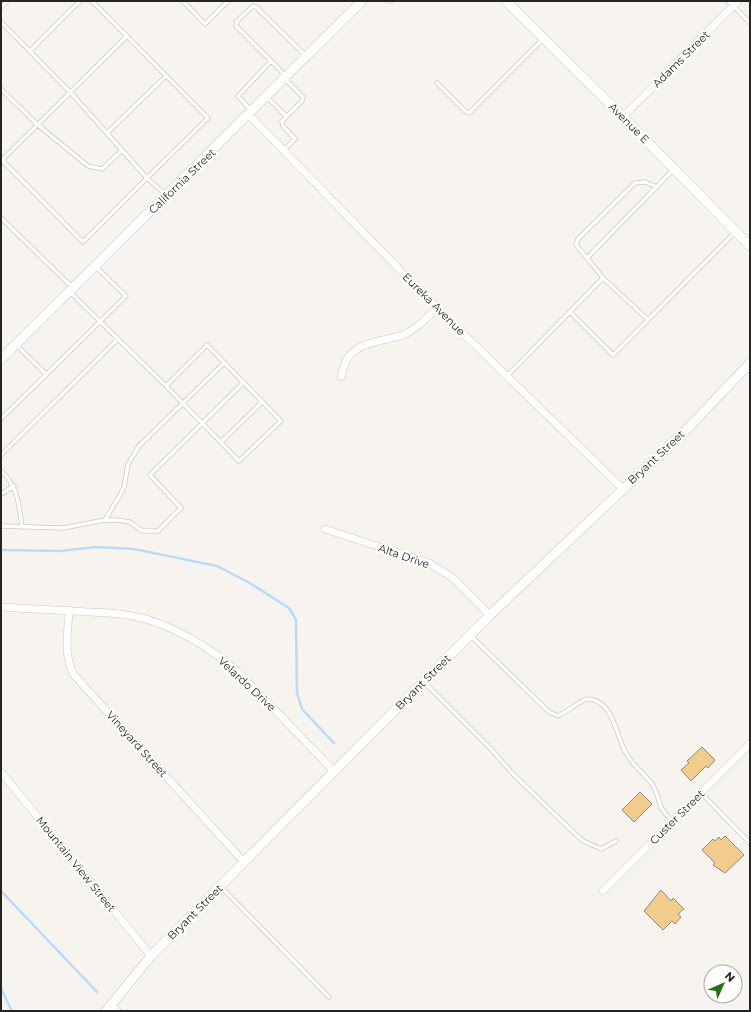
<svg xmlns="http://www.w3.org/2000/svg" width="751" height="1012" font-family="Montserrat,sans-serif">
<rect width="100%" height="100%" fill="#f7f3ee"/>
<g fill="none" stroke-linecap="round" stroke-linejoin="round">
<path stroke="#badaf9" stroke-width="2.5" d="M 1,550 L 60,551 L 96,547 L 134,549 L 217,566 L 248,582 L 289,608 L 296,620 L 297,693 L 302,709 L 334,743
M 1,891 L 97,992
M 1,989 L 12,1011"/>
</g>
<path fill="#f2cc8d" stroke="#8e8b87" d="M 702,747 L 715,760 L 708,768 L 706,766 L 691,781 L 681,770 L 689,763 L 687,761 Z
M 640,792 L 652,804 L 634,822 L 622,810 Z
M 725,836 L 744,855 L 725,873 L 713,865 L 715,863 L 702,850 L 713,839 L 715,841 L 719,837 L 721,840 Z
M 661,890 L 671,901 L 673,898 L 684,909 L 678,914 L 681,917 L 675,924 L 672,921 L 663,930 L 644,911 Z"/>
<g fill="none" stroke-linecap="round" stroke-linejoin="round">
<defs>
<path id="service" d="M 92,1 L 208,118 L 147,178 L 166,195
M 183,1 L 205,24 L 228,1
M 388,1 L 391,1
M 728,1 L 750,23
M 1,7 L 7,1
M 1,22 L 71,93 L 147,178 L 83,242 L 1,159
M 30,51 L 80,1
M 271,61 L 236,26 L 237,21 L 253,6 L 256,7 L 306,56
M 437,83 L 465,111 L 469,113 L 543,39
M 1,89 L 38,125 L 88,166 L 102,169 L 122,150
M 267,97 L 286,116
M 251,110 L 238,96 L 271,61 L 281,71 L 285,79 L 303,97 L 302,101 L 282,121 L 283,126 L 295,139 L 284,150
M 107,133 L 166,76
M 2,160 L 127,36
M 1,218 L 72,287
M 587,258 L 576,245 L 578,239 L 635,183 L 645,182 L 657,187
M 603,278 L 647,319
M 70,292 L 166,386
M 570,312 L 613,355 L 735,232
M 16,345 L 46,374
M 207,345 L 281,421 L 239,461 L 166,386 Z
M 507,376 L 603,278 L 587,258 L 673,170
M 1,419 L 126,296 L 96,267
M 221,442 L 262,402
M 1,455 L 118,339
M 1,471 C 18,486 19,505 22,527
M 1,494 L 14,486
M 105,520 L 120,495 L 124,487 L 128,464 L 139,446 L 224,363
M 1,526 L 63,528 L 105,520 L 117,520 L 130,522 L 142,531 L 158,531 L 181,508 L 150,475 L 243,383
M 471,636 L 549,712 L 558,716 C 565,713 583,699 587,699 C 614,699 616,737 626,753 C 632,765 644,773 652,784 C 657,791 658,799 661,807 C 663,812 669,817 672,821
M 425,683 L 491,749 L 513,774 L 570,829 L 583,841 L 601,849 L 616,841
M 701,793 L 750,843
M 221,887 L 329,997"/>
<path id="minor" d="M 249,115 L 437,308 L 622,488
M 623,117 L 738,1
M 341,377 C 343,371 344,364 347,359 C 359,341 385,341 403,335 C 417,329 427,318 437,308
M 325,529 L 429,563 L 453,578 L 490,615
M 1,607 C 30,609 60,610 89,612 C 111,613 135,614 155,622 C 185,633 214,651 238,672 L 335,772
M 69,610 C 68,633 63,655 74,675 L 244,862
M 1,772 L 151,956
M 603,891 L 750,744
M 112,1005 L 117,1011"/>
<path id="tertiary" d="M 506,1 L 623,117 L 750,246
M 1,359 L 362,1
M 106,1011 L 151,956 L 244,862 L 490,615 L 688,428 L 750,363"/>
</defs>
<use href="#service" stroke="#cbc8c3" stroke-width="5"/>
<use href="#minor" stroke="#cbc8c3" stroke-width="8"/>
<use href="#tertiary" stroke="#cbc8c3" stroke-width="10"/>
<use href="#service" stroke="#fff" stroke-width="3.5"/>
<use href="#minor" stroke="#fff" stroke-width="7"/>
<use href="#tertiary" stroke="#fff" stroke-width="9"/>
</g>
<g text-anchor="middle" stroke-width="4" stroke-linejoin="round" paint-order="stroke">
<g font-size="11" fill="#252422" stroke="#fff">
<text transform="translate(681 59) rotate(-45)" y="4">Adams Street</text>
<text transform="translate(629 123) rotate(45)" y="4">Avenue E</text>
<text transform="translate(182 181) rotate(-44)" y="4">California Street</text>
<text transform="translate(434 304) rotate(45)" y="4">Eureka Avenue</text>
<text transform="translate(656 457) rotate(-43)" y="4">Bryant Street</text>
<text transform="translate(404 556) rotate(19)" y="4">Alta Drive</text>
<text transform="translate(423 682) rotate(-45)" y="4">Bryant Street</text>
<text transform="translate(247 684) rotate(43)" y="4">Velardo Drive</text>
<text transform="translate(137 744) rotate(48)" y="4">Vineyard Street</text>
<text transform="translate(677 817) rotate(-45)" y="4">Custer Street</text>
<text transform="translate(76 864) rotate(51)" y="4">Mountain View Street</text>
<text transform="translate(195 912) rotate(-45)" y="4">Bryant Street</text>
</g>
</g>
<rect width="751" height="1012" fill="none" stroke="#252422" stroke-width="4"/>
<g transform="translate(723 984) rotate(45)"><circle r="19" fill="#ffffff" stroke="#a8a7a7"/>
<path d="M0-3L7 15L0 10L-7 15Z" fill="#237218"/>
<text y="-6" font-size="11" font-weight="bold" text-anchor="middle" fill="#252422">N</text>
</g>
</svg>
